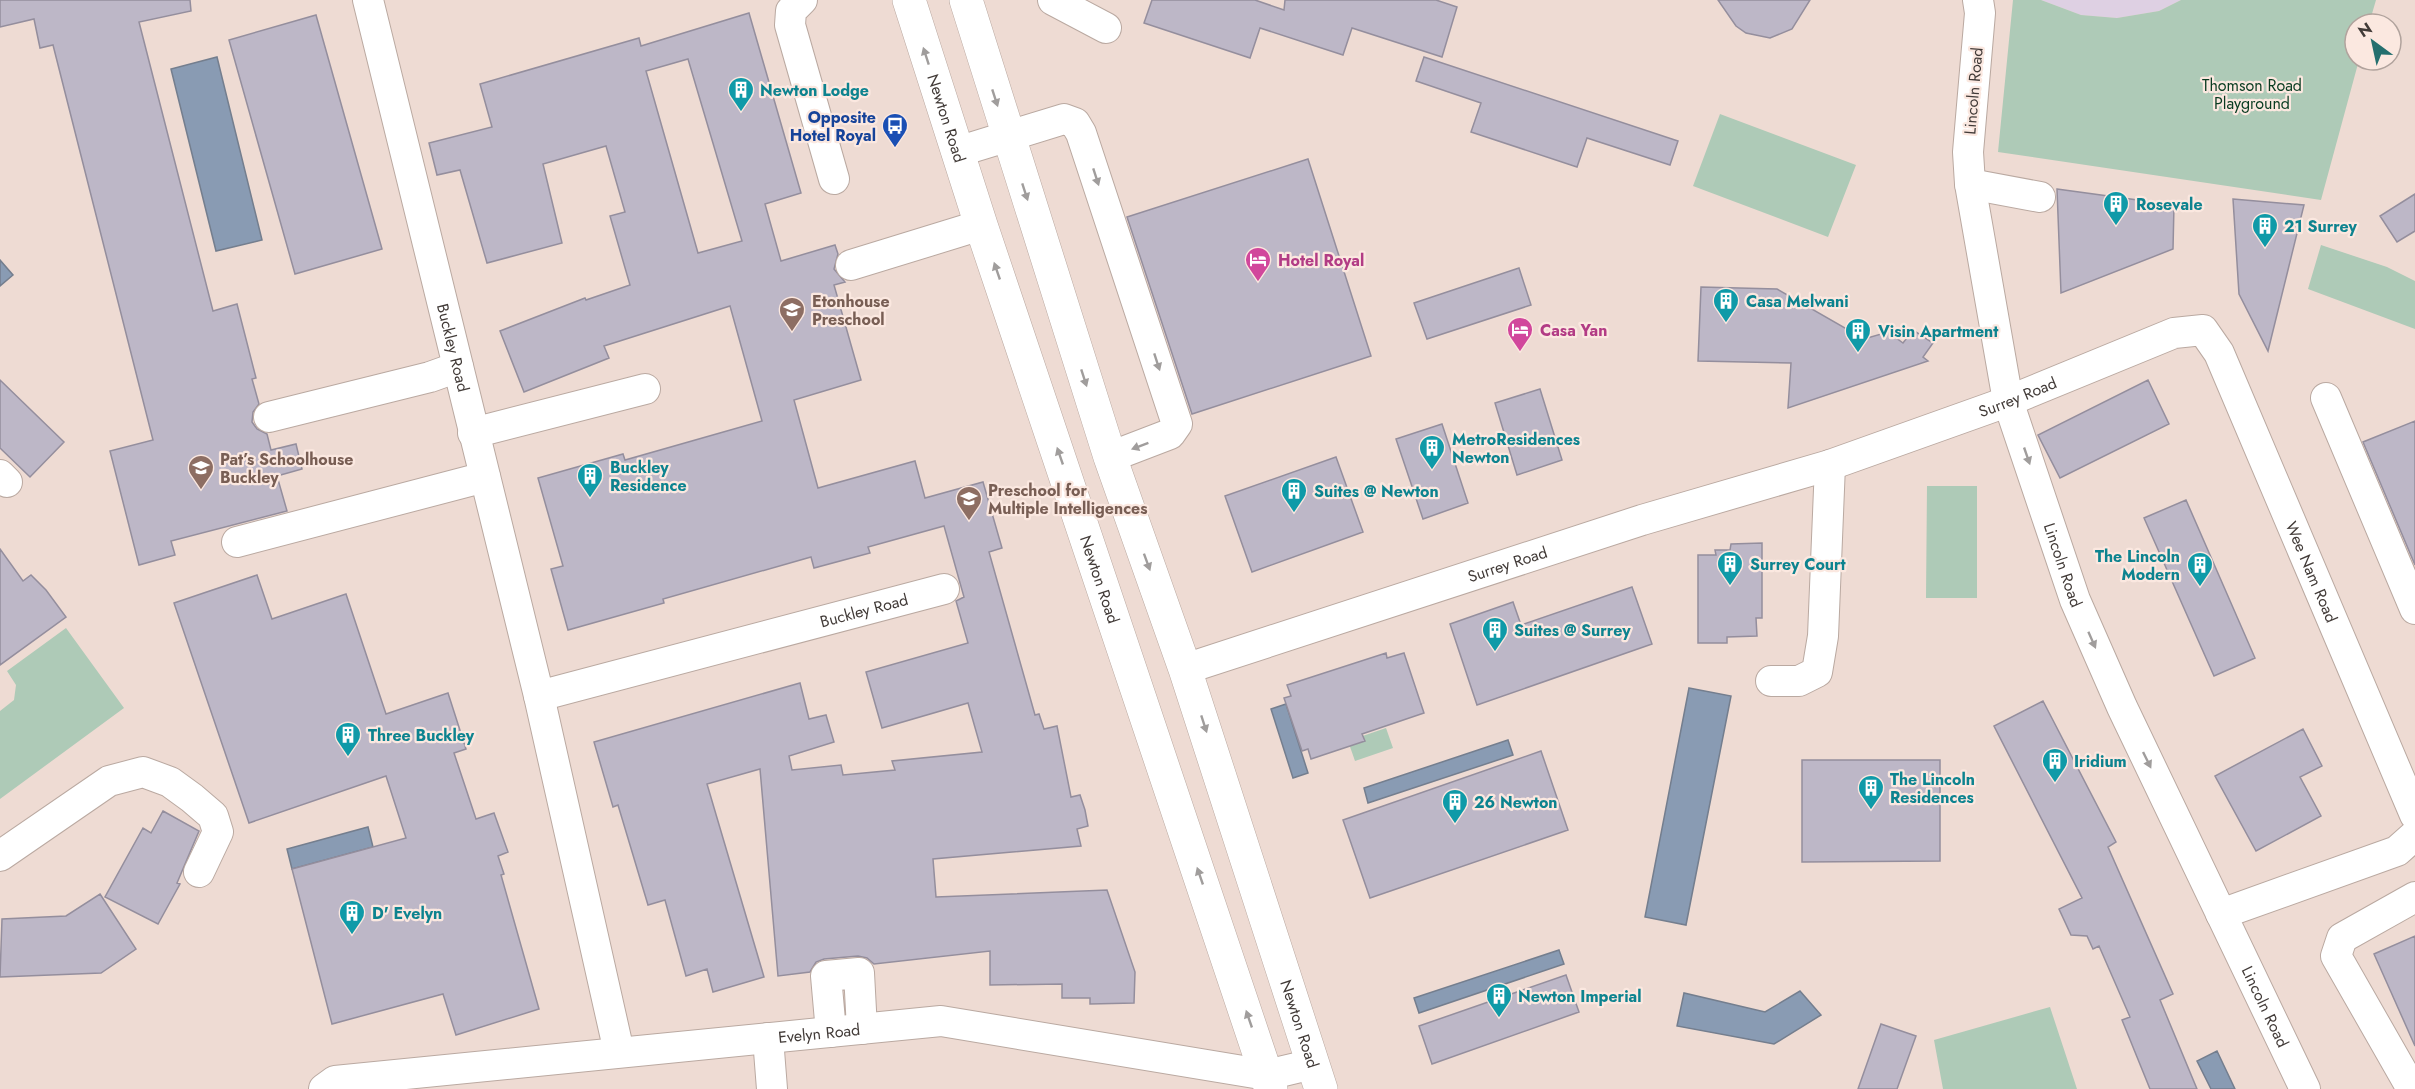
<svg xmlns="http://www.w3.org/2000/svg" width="2415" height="1089" font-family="Jost,sans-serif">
<rect width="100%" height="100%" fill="#eedbd3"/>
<path fill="#ded0e3" d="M 2041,0 L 2181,0 L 2159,11 L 2117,18 L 2081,15 Z"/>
<path fill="#aecab7" d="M 2013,0 L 2041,0 L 2081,15 L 2117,18 L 2159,11 L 2181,0 L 2376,0 L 2369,24 L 2355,24 L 2355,60 L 2359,60 L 2321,200 L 1998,152 Z
M 1720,114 L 1856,165 L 1828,237 L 1693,186 Z
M 2321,245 L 2387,267 L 2415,281 L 2415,329 L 2308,289 Z
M 1927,486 L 1977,486 L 1977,598 L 1926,598 Z
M 66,628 L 124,708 L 0,799 L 0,711 L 14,700 L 16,685 L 7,671 Z
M 1386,728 L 1393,748 L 1355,761 L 1348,741 Z
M 2050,1007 L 2077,1089 L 1943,1089 L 1934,1040 Z"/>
<path fill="#899bb3" stroke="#747e8e" stroke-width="1.5" d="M 217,57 L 262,240 L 216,251 L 171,69 Z
M 0,260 L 13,275 L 0,286 Z
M 1689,688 L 1731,696 L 1686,925 L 1645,917 Z
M 1286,704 L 1308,773 L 1293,778 L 1271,709 Z
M 1508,740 L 1513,755 L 1368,803 L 1364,788 Z
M 368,827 L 373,847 L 292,869 L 287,849 Z
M 1559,950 L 1564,964 L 1419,1013 L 1414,998 Z
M 1800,991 L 1821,1015 L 1774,1044 L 1677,1026 L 1684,993 L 1765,1012 Z
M 2217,1051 L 2235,1089 L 2211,1089 L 2197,1061 Z"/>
<path fill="#bdb7c7" stroke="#948e9d" stroke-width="1.5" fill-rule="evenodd" d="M 0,0 L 190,0 L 191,11 L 139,22 L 213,311 L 237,304 L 256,378 L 252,379 L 259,404 L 253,412 L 252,422 L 257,429 L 267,434 L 271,450 L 296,444 L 302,469 L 277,476 L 287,511 L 171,541 L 175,555 L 139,565 L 110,451 L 153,440 L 53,45 L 40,48 L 34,19 L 0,27 Z
M 1152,0 L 1255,0 L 1284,10 L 1285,0 L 1436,0 L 1457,7 L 1442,57 L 1352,28 L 1343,55 L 1260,28 L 1250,58 L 1144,23 Z
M 1718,0 L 1810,0 L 1792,29 L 1770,38 L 1746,33 L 1736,26 Z
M 749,13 L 801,193 L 765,204 L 781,261 L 835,245 L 838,254 L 834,269 L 845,282 L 834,285 L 861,380 L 794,400 L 818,488 L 915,461 L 925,498 L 983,482 L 1002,548 L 989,552 L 1035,715 L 1039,714 L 1044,729 L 1057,726 L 1071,797 L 1080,795 L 1085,810 L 1088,826 L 1077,829 L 1081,846 L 933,859 L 936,897 L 1107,890 L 1135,972 L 1134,1003 L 1090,1004 L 1090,998 L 1062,998 L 1062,984 L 990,985 L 990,951 L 874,964 L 867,958 L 858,956 L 824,959 L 816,962 L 810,972 L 778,976 L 760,769 L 707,784 L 764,977 L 713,992 L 707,969 L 686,976 L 665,900 L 648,905 L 618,805 L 613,807 L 594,742 L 800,683 L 809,719 L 826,715 L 834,742 L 789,756 L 792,770 L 841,765 L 843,775 L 895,770 L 892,761 L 982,752 L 968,703 L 882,728 L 866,672 L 968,643 L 956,601 L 964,597 L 944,526 L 868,547 L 870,553 L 814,568 L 811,557 L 663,599 L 664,603 L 568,630 L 551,569 L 563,566 L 538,478 L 623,454 L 625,460 L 762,421 L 730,306 L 604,346 L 609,358 L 524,392 L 500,331 L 585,298 L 586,300 L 630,285 L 610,216 L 625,212 L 606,146 L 543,164 L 562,243 L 487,263 L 460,170 L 437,175 L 429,143 L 492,127 L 480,84 L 639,38 L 641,46 ZM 688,59 L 742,241 L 698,253 L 646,71 Z
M 316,15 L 382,249 L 295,274 L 229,40 Z
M 1424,57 L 1678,141 L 1670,165 L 1587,138 L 1577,167 L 1471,132 L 1481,103 L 1416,81 Z
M 1308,159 L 1371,356 L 1192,414 L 1127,217 Z
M 2057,189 L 2174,205 L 2173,249 L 2061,293 Z
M 2415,194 L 2415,231 L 2397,242 L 2380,216 Z
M 2233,199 L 2304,205 L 2268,351 L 2239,294 Z
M 1519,268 L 1531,305 L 1427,339 L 1414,303 Z
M 1701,287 L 1777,289 L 1864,339 L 1888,332 L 1903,343 L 1913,330 L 1933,343 L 1923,357 L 1928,361 L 1788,408 L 1791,363 L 1698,361 Z
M 0,380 L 64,442 L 30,477 L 0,448 Z
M 2148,380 L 2169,424 L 2060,478 L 2038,435 Z
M 1540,389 L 1562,460 L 1517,475 L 1495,403 Z
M 2415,421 L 2415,565 L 2363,442 Z
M 1442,424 L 1468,503 L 1423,519 L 1396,439 Z
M 1336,457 L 1363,532 L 1252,572 L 1225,496 Z
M 2186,500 L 2255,658 L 2214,676 L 2144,518 Z
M 1762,543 L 1762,618 L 1756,618 L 1757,636 L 1727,637 L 1727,643 L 1698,643 L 1698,555 L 1716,555 L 1715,550 L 1730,550 L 1731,544 Z
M 0,549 L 23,581 L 31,575 L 46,590 L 66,617 L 0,665 Z
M 257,575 L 272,619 L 346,594 L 386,714 L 448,693 L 466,749 L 454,753 L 476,819 L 494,813 L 508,852 L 498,856 L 504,874 L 501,875 L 539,1009 L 456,1035 L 443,994 L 332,1024 L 292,869 L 406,838 L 386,776 L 249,823 L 174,603 Z
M 1632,587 L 1652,644 L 1477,705 L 1450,624 L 1513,602 L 1521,625 Z
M 1386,653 L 1387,658 L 1404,653 L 1424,713 L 1362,734 L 1365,741 L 1311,759 L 1308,749 L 1302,751 L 1284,698 L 1291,696 L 1287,685 Z
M 2043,701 L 2116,842 L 2108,847 L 2173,994 L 2160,1000 L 2197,1089 L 2150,1089 L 2122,1020 L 2130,1017 L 2099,946 L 2093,949 L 2087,936 L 2071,935 L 2059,909 L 2082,898 L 1994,726 Z
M 2303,729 L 2322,766 L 2300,777 L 2321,816 L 2256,851 L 2215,776 Z
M 1541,751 L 1568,830 L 1370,898 L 1343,820 Z
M 1802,760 L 1940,760 L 1940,861 L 1802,862 Z
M 163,811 L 199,831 L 177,883 L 180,884 L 158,924 L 105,897 L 143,828 L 151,833 Z
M 100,894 L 136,949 L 101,973 L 0,977 L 2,919 L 66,916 Z
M 2415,936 L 2415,1046 L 2374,954 Z
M 1566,975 L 1579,1012 L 1432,1064 L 1419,1026 Z
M 1881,1024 L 1916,1036 L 1897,1089 L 1858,1089 Z"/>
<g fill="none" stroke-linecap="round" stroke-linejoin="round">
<defs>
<g id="minor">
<path id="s1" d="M 368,0 L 539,696 L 619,1052"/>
<path d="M 802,0 L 791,11 L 790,25 L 834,179"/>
<path d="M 1053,0 L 1106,28"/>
<path id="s2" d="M 1978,0 L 1980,13 L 1968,152 L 1970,184 L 2008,401 L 2075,600 L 2122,707 L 2305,1089"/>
<path d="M 957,152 L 1064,119 L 1075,123 L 1081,133 L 1177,424 L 1170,434 L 1110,457"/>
<path d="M 1970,184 L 2040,197"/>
<path d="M 851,265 L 981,225"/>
<path d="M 2326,398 L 2415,609"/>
<path d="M 269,417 L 430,377 L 458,367"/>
<path d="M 473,433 L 645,389"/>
<path d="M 0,475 L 7,482"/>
<path d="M 237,542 L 485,477"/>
<path id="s3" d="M 1185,669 L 1642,520 L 1830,465 L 2001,404 L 2174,333 L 2203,330 L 2219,353 L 2415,815"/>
<path d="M 1771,681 L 1799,681 L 1817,672 L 1823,636 L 1830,465"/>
<path id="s4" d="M 539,696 L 944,589"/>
<path d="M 0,856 L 109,781 L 143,772 L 170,782 L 192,798 L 213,816 L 218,832 L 199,872"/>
<path d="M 2221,914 L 2397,851 L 2415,835"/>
<path d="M 831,1032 L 826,976 L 859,973 L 862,1029"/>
<path d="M 768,1038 L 772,1089"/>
<path id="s5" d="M 324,1089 L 335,1081 L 941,1021 L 1267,1075 L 1313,1064"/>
<path d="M 2412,1089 L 2336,956 L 2342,938 L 2415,897"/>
</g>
<g id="major">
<path id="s6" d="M 909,0 L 981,225 L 1271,1089"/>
<path id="s7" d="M 966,0 L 1110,457 L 1185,669 L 1321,1089"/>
</g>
</defs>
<use href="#minor" stroke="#baa9a1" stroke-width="32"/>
<use href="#major" stroke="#baa9a1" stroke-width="34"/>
<use href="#minor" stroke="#fff" stroke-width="30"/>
<use href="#major" stroke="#fff" stroke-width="33"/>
</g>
<defs><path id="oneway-solid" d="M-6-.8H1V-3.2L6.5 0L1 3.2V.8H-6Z" transform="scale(1.5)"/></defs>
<g fill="#a09d9c">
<use href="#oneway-solid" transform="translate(926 56) rotate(-108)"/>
<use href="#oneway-solid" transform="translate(995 98) rotate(72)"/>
<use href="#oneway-solid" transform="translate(1096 177) rotate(72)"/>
<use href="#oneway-solid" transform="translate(1025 192) rotate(72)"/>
<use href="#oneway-solid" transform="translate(997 271) rotate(-109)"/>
<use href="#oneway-solid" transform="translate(1157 362) rotate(72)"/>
<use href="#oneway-solid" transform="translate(1084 378) rotate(72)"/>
<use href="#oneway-solid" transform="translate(1140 446) rotate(159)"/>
<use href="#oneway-solid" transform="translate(1060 456) rotate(-109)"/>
<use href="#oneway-solid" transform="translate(2027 456) rotate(71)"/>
<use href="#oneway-solid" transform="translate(1147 562) rotate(70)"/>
<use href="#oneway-solid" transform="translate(2092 640) rotate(66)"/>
<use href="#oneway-solid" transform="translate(1204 724) rotate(72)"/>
<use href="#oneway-solid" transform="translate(2147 760) rotate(64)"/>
<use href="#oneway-solid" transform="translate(1200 876) rotate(-109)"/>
<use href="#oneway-solid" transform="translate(1249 1019) rotate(-109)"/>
</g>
<defs>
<symbol id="building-pin" viewBox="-11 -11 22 30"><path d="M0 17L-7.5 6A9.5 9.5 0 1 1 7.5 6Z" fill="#0f9aa8" stroke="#fbe8e0"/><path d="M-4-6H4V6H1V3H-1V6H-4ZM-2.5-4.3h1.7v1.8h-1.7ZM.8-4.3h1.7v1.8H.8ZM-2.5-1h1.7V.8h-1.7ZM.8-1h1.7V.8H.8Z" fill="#fff"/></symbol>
<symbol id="bus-pin" viewBox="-11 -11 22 30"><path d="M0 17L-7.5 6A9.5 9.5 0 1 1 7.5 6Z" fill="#1a4fb4" stroke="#fbe8e0"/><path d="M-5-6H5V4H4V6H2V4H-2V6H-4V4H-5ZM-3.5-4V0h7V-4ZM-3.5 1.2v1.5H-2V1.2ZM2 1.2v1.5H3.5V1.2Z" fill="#fff"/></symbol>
<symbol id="hotel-pin" viewBox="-11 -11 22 30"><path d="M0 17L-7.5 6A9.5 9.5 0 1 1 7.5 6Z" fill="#d1479c" stroke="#fbe8e0"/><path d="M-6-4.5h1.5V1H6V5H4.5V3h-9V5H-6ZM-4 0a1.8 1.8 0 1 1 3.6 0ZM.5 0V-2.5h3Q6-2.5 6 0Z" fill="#fff"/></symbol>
<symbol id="school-pin" viewBox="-11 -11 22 30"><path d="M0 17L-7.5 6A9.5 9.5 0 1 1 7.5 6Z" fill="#8d6e63" stroke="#fbe8e0"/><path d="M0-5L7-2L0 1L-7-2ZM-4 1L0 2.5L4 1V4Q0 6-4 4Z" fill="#fff"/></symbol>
</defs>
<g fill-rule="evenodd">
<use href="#building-pin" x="726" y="75" width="30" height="40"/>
<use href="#bus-pin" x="880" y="111" width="30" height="40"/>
<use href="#building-pin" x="2101" y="189" width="30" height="40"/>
<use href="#building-pin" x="2250" y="211" width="30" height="40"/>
<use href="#hotel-pin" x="1243" y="245" width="30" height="40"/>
<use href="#building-pin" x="1711" y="286" width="30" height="40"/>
<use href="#school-pin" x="777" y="295" width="30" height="40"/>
<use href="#hotel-pin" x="1505" y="315" width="30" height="40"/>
<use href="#building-pin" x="1843" y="316" width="30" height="40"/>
<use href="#building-pin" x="1417" y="433" width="30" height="40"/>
<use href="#school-pin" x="186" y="453" width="30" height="40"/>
<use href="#building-pin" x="575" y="461" width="30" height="40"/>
<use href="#building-pin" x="1279" y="476" width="30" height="40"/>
<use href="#school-pin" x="954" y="484" width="30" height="40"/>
<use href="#building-pin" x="1715" y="549" width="30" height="40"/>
<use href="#building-pin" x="2185" y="550" width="30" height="40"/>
<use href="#building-pin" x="1480" y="615" width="30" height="40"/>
<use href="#building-pin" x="333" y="720" width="30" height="40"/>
<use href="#building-pin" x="2040" y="746" width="30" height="40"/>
<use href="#building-pin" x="1856" y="773" width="30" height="40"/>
<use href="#building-pin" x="1440" y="787" width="30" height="40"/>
<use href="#building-pin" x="337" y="898" width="30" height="40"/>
<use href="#building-pin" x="1484" y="981" width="30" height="40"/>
</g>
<g text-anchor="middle" stroke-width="4.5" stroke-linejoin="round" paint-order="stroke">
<g font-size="16" fill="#083b20" stroke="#fbe8e0">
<text x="2252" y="91">Thomson Road<tspan x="2252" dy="18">Playground</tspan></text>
</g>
<g font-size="16" font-weight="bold" fill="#0d838f" stroke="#fbe8e0" text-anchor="start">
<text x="760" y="96">Newton Lodge</text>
<text x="2136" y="210">Rosevale</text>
<text x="2284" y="232">21 Surrey</text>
<text x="1746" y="307">Casa Melwani</text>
<text x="1878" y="337">Visin Apartment</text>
<text x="1452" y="445">MetroResidences<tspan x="1452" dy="18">Newton</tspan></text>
<text x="610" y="473">Buckley<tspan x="610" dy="18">Residence</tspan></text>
<text x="1314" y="497">Suites @ Newton</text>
<text x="2180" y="562" text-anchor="end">The Lincoln<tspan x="2180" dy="18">Modern</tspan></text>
<text x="1750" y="570">Surrey Court</text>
<text x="1514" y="636">Suites @ Surrey</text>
<text x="368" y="741">Three Buckley</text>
<text x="2074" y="767">Iridium</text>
<text x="1890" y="785">The Lincoln<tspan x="1890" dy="18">Residences</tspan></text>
<text x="1474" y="808">26 Newton</text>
<text x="372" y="919">D' Evelyn</text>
<text x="1518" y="1002">Newton Imperial</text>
</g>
<g font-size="16" fill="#423b38" stroke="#fbe8e0">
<text transform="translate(1973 91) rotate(-85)" y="6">Lincoln Road</text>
<text dy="6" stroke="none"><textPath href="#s6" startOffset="124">Newton Road</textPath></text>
<text dy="6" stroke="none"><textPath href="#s1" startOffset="358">Buckley Road</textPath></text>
<text dy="6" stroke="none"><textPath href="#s3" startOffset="876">Surrey Road</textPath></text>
<text dy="6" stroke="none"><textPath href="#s3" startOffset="339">Surrey Road</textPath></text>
<text dy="6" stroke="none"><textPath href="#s2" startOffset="578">Lincoln Road</textPath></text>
<text dy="6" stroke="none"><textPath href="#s3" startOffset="1340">Wee Nam Road</textPath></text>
<text dy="6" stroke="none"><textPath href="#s6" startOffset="610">Newton Road</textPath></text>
<text dy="6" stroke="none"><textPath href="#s4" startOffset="336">Buckley Road</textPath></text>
<text dy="6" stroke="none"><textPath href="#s2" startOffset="1064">Lincoln Road</textPath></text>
<text dy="6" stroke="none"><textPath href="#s7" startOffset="1077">Newton Road</textPath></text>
<text dy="6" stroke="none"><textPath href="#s5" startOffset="500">Evelyn Road</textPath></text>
</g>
<g font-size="16" font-weight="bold" fill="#164399" stroke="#fbe8e0" text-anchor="end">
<text x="876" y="123">Opposite<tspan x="876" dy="18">Hotel Royal</tspan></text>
</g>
<g font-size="16" font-weight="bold" fill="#b23c85" stroke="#fbe8e0" text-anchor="start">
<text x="1278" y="266">Hotel Royal</text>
<text x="1540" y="336">Casa Yan</text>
</g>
<g font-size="16" font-weight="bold" fill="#785e54" stroke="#fbe8e0" text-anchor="start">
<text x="812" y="307">Etonhouse<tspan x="812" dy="18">Preschool</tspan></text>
<text x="220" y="465">Pat’s Schoolhouse<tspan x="220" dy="18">Buckley</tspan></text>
<text x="988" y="496">Preschool for<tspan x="988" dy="18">Multiple Intelligences</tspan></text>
</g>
</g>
<g transform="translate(2373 42) rotate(327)"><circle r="28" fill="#fbe8e0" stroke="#b1a39d" stroke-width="1.5"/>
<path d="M0-4.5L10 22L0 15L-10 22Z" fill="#246f6e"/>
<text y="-9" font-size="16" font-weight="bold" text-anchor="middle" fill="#423b38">N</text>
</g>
</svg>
